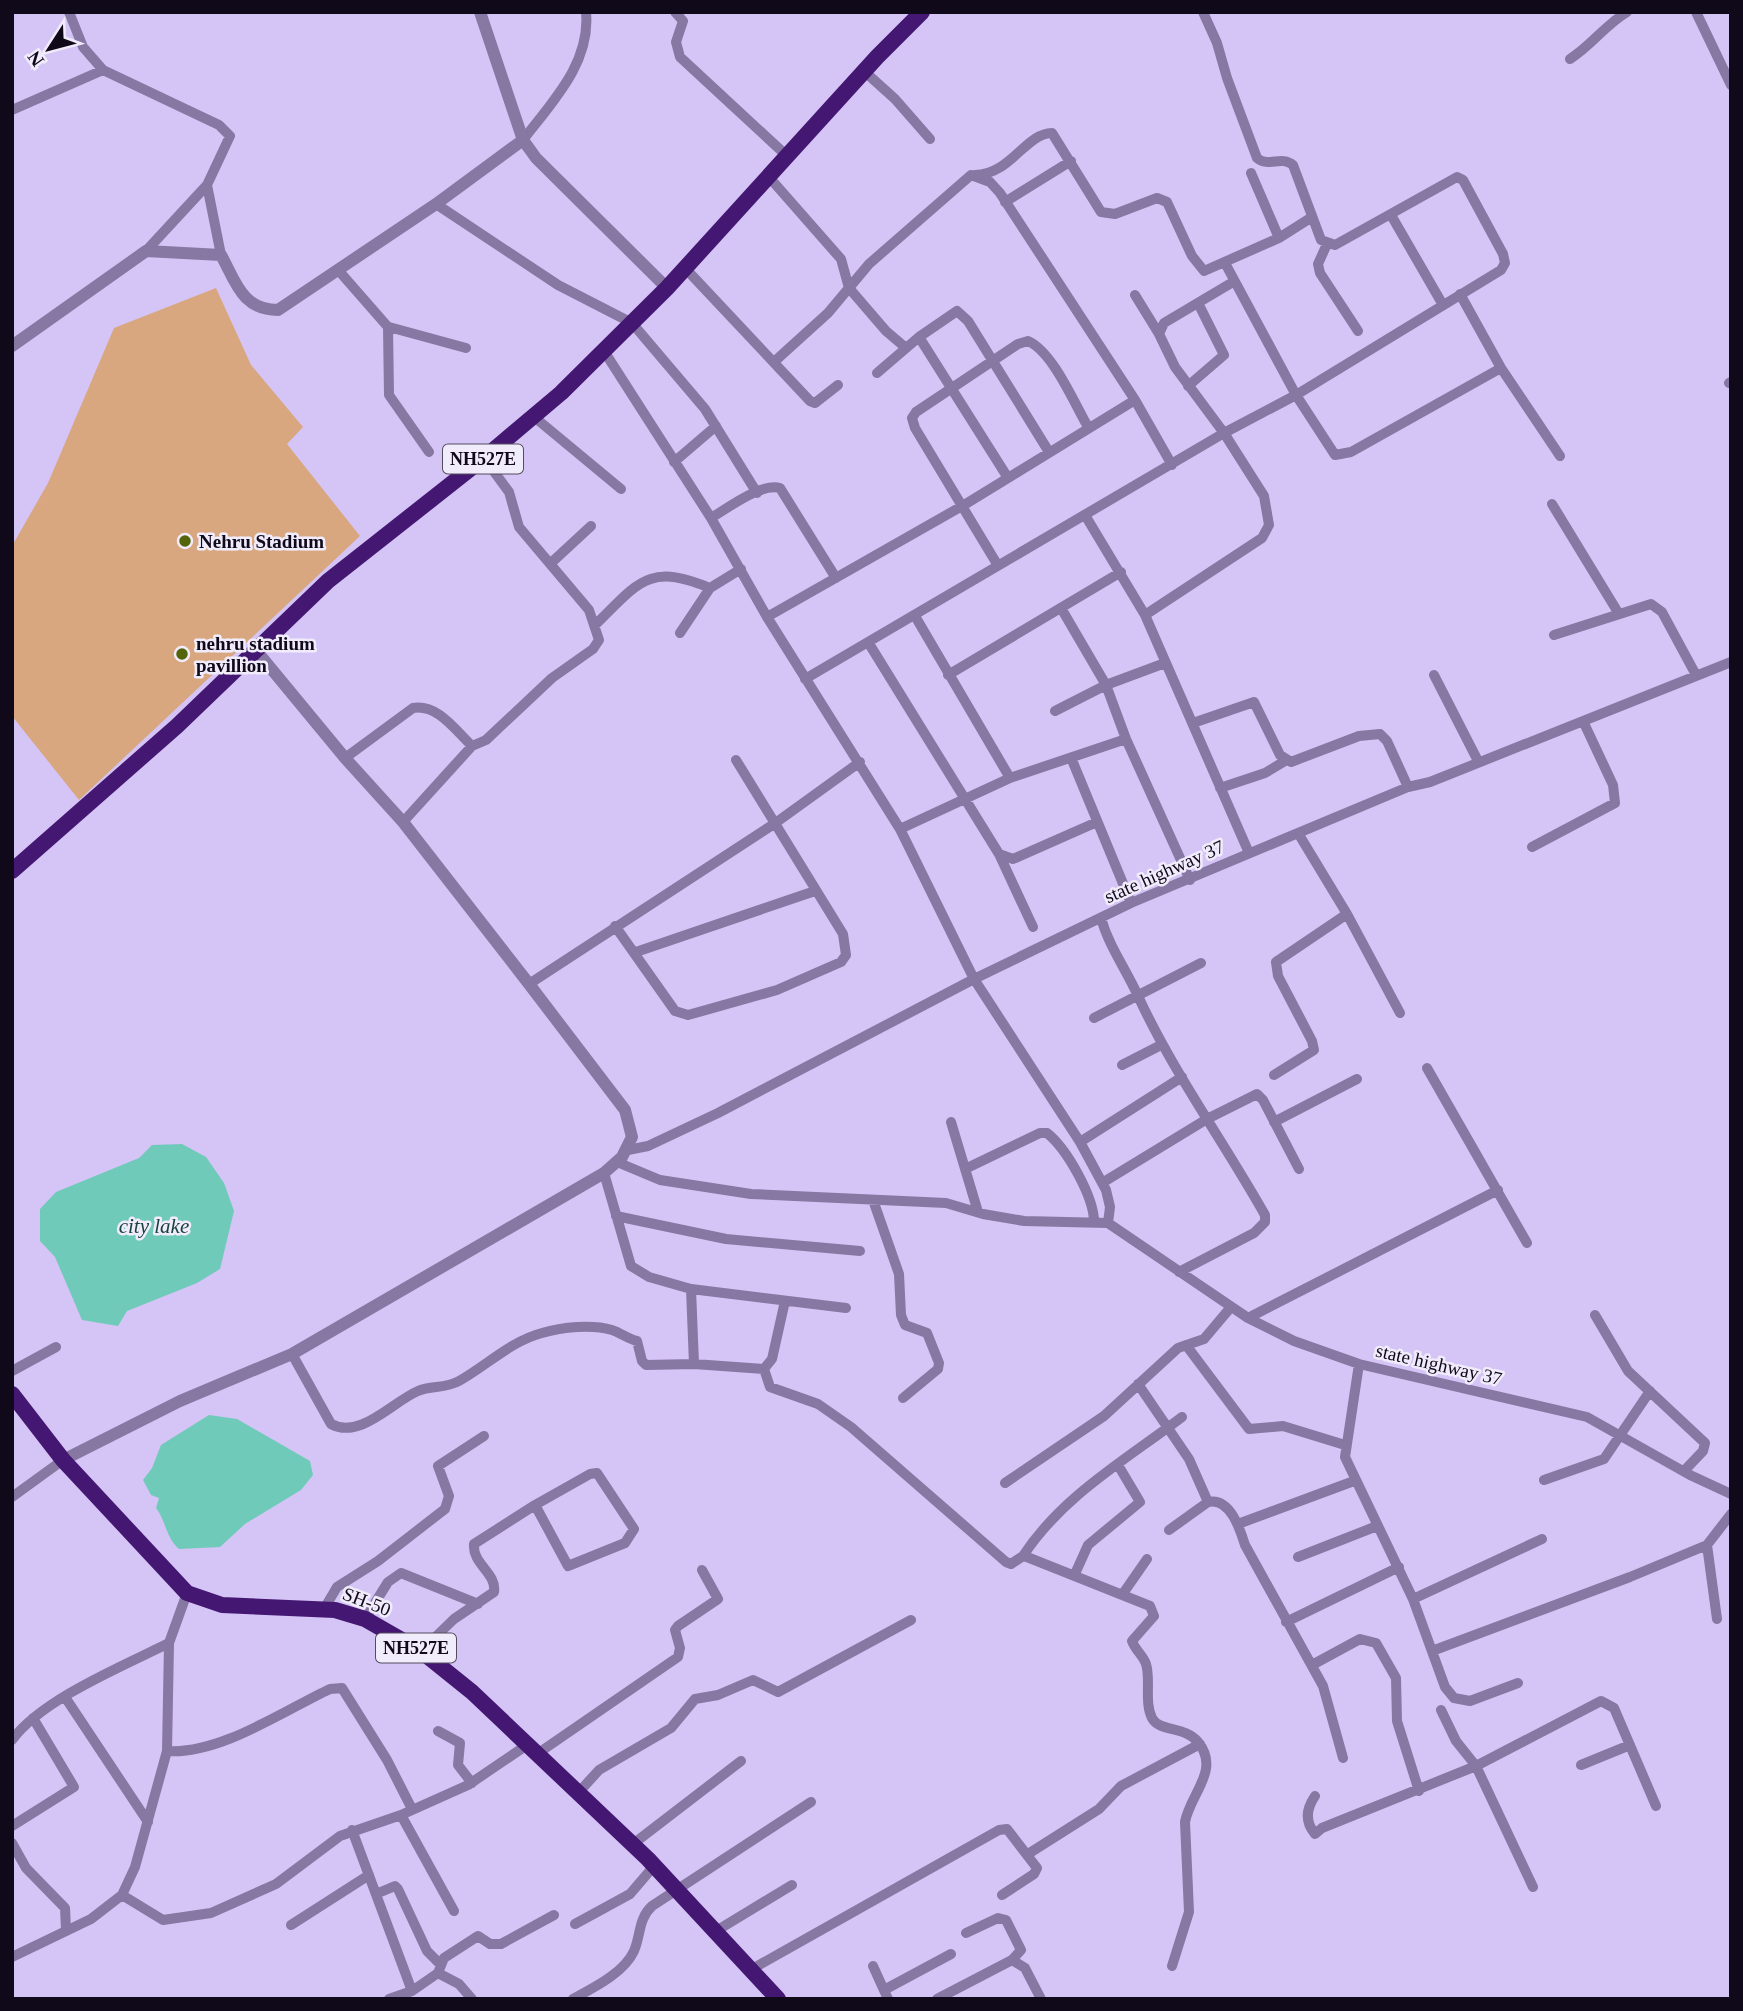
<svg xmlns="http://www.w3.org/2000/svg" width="1743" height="2011" font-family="Georgia,serif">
<rect width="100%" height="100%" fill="#d5c4f6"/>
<path fill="#d8a77f" d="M 216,288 L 251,365 L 303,427 L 287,444 L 360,536 L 79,800 L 12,716 L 12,546 L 48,483 L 114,328 Z"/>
<path fill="#70cab9" d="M 182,1144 L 206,1157 L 224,1183 L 234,1211 L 220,1269 L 197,1283 L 127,1311 L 118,1326 L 82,1320 L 55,1257 L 40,1241 L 40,1209 L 56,1192 L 139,1158 L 152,1145 Z
M 209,1415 L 237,1419 L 310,1461 L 313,1475 L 301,1490 L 245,1524 L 220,1547 L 179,1549 C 166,1538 166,1521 156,1508 L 159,1498 L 151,1495 L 143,1480 L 152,1468 L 161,1445 Z"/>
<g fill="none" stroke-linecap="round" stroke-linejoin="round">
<path stroke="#8777a3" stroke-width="10" d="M 69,12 L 83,47 L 103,70 L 219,125 L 230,136 L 207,185 L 146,251
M 675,12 L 683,21 L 676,42 L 680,57 L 787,156
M 1696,12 L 1731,85
M 1570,59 C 1592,45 1605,25 1627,12
M 864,71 L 895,99 L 930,139
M 12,110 L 103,70
M 523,140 C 552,102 591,63 586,12
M 1251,173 L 1279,238
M 975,175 C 1010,175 1026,133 1052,133 L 1101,212 L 1115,214 L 1157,198 L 1167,202 L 1192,256 L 1204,271 L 1279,238 L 1312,217
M 769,177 L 841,259 L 849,288 L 886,331 L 906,348
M 207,185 L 221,255
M 1005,202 L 1071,161
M 436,204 L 558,285 L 632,323 L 705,409 L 757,493
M 1391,215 L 1443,305
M 1327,244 L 1318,264 L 1320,273 L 1358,331
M 1225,263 L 1296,395 L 1335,455 L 1351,452 L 1501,368
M 685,268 L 810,401 L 815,403 L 838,385
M 339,271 L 388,327 L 389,395 L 429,452
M 1460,294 L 1501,368 L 1560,456
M 1135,295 L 1159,334
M 389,327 L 466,348
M 919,337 L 1008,478
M 604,351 L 711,518 L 767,617 L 900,829 L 974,979 L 1080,1142 L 1106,1190 L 1110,1207 L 1108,1223
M 775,361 L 828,313 L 869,264 L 971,175 L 990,182 L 1000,193 L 1135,400 L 1172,465
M 877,373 L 919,337 L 957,311 L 968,321 L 1049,452
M 1729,383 L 1731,382
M 1188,386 L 1224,355 L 1198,303
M 533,416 L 621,489
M 674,462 L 716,426
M 1552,504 L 1619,614
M 1085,515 L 1145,615 L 1249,853
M 711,518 C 728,508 760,483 780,488 L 836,578
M 551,563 L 591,526
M 997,564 L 915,428 L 912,418 L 916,412 L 1018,344 L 1028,341 C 1053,352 1074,403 1088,427
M 1061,608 L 1106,685 L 1126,739 L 1190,880
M 1145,615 L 1262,538 L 1269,525 L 1264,496 L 1224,433 L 1175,367 L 1159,334 L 1164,323 L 1233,282
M 915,616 L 1010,778
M 767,617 L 964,505 L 1135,400
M 595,625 C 638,583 648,562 710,588 L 741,569
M 680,633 L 710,588
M 1554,635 L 1651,604 L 1662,612 L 1696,675
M 868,642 L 999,854 L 1033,927
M 948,675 L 1121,572
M 1434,675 L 1478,761
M 805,679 L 1224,433 L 1296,395 L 1501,270 L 1505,263 L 1503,254 L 1463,180 L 1457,177 L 1335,245 L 1321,240 L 1293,165 C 1281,155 1269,168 1257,158 L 1227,78 L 1217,43 L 1203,12
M 1055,711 L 1106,685 L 1165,663
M 1193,723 L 1254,702 L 1280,755 L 1291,762 L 1359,736 L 1380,734 L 1387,741 L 1408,787
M 345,758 L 413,708 C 438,704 455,730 472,746
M 1072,760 L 1131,903
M 1220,788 L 1265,773 L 1285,761
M 403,822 L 472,746 L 486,740 L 552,678 L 593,649 L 599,640 L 589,610 L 519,527 L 509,492 L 484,458
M 900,829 L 1010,778 L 1126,739
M 1298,833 L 1347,914 L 1400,1013
M 1532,847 L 1615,803 L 1613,785 L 1583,721
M 999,854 L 1013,859 L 1097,822
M 1101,918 C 1109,947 1126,969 1138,996 C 1173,1072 1224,1142 1265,1215 L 1265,1222 L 1254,1233 L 1179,1272
M 615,926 L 675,1011 L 688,1015 L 777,990 L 841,962 L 846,955 L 843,934 L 736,760
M 636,952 L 815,891
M 529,984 L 774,824 L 860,762
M 1094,1018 L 1201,963
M 1122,1065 L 1161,1045
M 1427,1068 L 1527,1243
M 1274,1075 L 1314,1050 L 1312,1041 L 1278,976 L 1276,962 L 1347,914
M 951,1122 L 978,1212
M 1274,1122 L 1357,1079
M 1080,1142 L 1182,1077
M 628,1150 L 648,1146 L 718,1113 L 974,979 L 1131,903 L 1408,787 L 1430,782 L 1731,662
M 617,1162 L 660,1180 L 751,1194 L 946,1203 L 983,1214 L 1024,1221 L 1108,1223 L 1248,1318 L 1294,1341 L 1359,1364 L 1587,1417 L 1690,1475 L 1731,1494
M 965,1169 L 1040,1133 L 1047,1133 C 1067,1149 1094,1197 1094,1222
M 604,1173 L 631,1266 L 649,1277 L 691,1289 L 694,1364
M 1102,1183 L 1207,1119 L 1257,1094 L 1263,1100 L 1299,1169
M 873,1200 L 899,1274 L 901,1315 L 905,1325 L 927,1333 L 939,1363 L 938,1369 L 903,1398
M 616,1216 L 726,1239 L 860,1251
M 691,1289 L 846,1308
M 1595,1315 L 1628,1371 L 1705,1443 L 1703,1451 L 1684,1471
M 1248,1318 L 1498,1190
M 1186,1345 L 1249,1429 L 1283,1426 L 1345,1445
M 292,1354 L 331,1424 C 360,1440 392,1402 418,1391 C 431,1385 445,1389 459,1381 C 486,1366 511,1341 542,1333 C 562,1327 592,1324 612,1330 C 621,1333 628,1339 637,1341 L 642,1361 L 646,1365 L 694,1364 L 764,1369 L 770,1387 L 818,1404 L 851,1427 L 1006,1562 L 1011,1564 L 1023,1556 L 1027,1557 L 1150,1606 L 1154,1616 L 1132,1641 C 1135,1650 1143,1655 1146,1664 C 1151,1680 1144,1702 1152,1718 C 1159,1732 1185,1726 1198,1742 C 1221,1770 1190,1794 1185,1822 L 1189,1912 L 1172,1966
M 1359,1364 L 1345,1457 L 1413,1599 L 1445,1687 L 1454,1698 L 1470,1701 L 1518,1683
M 764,1369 L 772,1359 L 785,1301
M 12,1371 L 56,1347
M 1138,1384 L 1189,1459 L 1208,1502
M 1544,1480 L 1604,1459 L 1650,1391
M 1005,1483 L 1104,1416 L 1178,1348 L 1204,1339 L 1231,1307
M 12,1497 L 63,1460
M 1238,1524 L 1354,1481
M 1169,1530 L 1208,1502 C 1230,1497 1240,1529 1245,1545 L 1323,1686 L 1343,1758
M 1023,1556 C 1062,1496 1127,1459 1182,1417
M 1298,1557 L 1377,1526
M 1074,1576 L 1088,1545 L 1140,1502 L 1118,1465
M 1122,1595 L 1147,1559
M 1413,1599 L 1542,1539
M 324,1609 L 337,1587 L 378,1561 L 445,1509 L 449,1496 L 438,1466 L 484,1436
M 365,1619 L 388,1582 L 401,1573 L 478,1604
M 1717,1619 L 1707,1545 L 1731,1514
M 1286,1622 L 1399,1567
M 421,1651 L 454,1619 L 494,1592 C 497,1573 472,1564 474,1544 L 535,1505 L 568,1566 L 625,1543 L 634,1529 L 597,1473 L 590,1474 L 535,1505
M 1432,1651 L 1630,1577 L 1707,1545
M 1312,1665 L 1360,1639 L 1376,1643 L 1396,1678 L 1397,1721 L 1419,1791
M 65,1697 L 148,1822
M 1441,1710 L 1456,1741 L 1476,1766 L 1533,1887
M 438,1731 L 460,1743 L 458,1765 L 472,1783
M 12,1740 C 42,1699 123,1666 169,1643
M 167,1751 C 219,1755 283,1711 330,1689 L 342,1688 L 387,1760 L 412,1809
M 537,1754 L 678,1657 L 680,1648 L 675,1630 L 678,1626 L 718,1599 L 702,1570
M 1581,1765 L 1630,1745
M 579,1792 L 599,1770 L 671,1728 L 695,1699 L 718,1695 L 753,1680 L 778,1692 L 911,1620
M 1315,1796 C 1306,1809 1305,1822 1315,1834 L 1322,1828 L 1476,1766 L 1601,1701 L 1614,1708 L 1656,1806
M 401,1815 L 454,1911
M 12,1826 L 74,1787 L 33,1718
M 352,1830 L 412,1991
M 12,1843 L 26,1868 L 65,1908 L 66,1930
M 633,1844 L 741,1761
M 1028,1854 L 1099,1809 L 1121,1786 L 1200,1744
M 376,1894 L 395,1886 L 398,1889 L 427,1951 L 441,1965
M 122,1895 L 163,1920 L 211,1913 L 276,1884 L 340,1836 L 401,1815 L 468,1785 L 527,1745
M 575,1924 L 630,1894 L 654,1866
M 291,1925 L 369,1875
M 716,1931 L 792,1885
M 966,1933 L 998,1918 L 1006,1920 L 1021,1950 L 1012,1960
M 12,1957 L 91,1919 L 122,1895 L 135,1867 L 167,1751 L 169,1643 L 187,1593
M 873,1966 L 888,1999
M 752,1969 L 999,1830 L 1007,1829 L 1037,1868 L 1034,1874 L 1002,1895
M 438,1973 L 444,1958 L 478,1936 L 490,1944 L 501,1944 L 554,1915
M 884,1990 L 951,1954
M 389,1999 L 412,1991 L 438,1973 L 459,1984 L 472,1999
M 573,1999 C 593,1988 624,1973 634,1951 C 641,1935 638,1919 652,1906 L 811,1802
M 937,1999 L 1012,1960 L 1025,1968 L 1041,1999"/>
<path stroke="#8777a3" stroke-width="12" d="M 480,12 L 523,140 L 536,158 L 667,288
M 12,346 L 146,251 L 221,255 C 236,282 242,310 278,310 L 436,204 L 523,140
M 63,1460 L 180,1401 L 292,1354 L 604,1173 L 622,1157 L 632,1137 L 625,1110 L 529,984 L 403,822 L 345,758 L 255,649"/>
<path stroke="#441872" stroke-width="16" d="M 12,871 L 177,726 L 328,581 L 484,458 L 561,393 L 667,288 L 877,57 L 922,12
M 12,1394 L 63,1460 L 187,1593 L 222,1605 L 335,1610 L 365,1619 L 421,1651 L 472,1692 L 648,1859 L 778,1999"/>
</g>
<g fill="#54640b" stroke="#f1ecfb" stroke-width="2.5">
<circle cx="185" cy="541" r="7"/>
<circle cx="182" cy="654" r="7"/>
</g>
<g text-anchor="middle" stroke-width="5" stroke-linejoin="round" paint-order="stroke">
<g fill="#f1ecfb" stroke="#544d5e" stroke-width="2">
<rect x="443" y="444.5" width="80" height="29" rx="5"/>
<rect x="376" y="1633.5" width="80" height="29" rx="5"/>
</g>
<g font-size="18" font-weight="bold" fill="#10091a">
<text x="483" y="465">NH527E</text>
<text x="416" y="1654">NH527E</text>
</g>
<g font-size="19" font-weight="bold" fill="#10091a" stroke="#f1ecfb" text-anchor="start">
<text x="199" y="548">Nehru Stadium</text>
<text x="196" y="650">nehru stadium<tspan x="196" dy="22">pavillion</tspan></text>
</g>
<g font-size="19" fill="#10091a" stroke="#f1ecfb">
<text transform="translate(1164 871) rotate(-24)" y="7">state highway 37</text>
<text transform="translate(1439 1364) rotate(13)" y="7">state highway 37</text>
<text transform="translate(367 1601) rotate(21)" y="7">SH-50</text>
</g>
<g font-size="21" font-style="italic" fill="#19433c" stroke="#f1ecfb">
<text x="154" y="1233">city lake</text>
</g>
</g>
<rect width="1743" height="2011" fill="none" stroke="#10091a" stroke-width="28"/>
<g transform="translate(49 49) rotate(234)" stroke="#f1ecfb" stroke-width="5" paint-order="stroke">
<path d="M0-5L12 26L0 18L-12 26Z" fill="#10091a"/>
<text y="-10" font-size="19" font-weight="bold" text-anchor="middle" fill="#10091a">N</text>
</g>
</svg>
